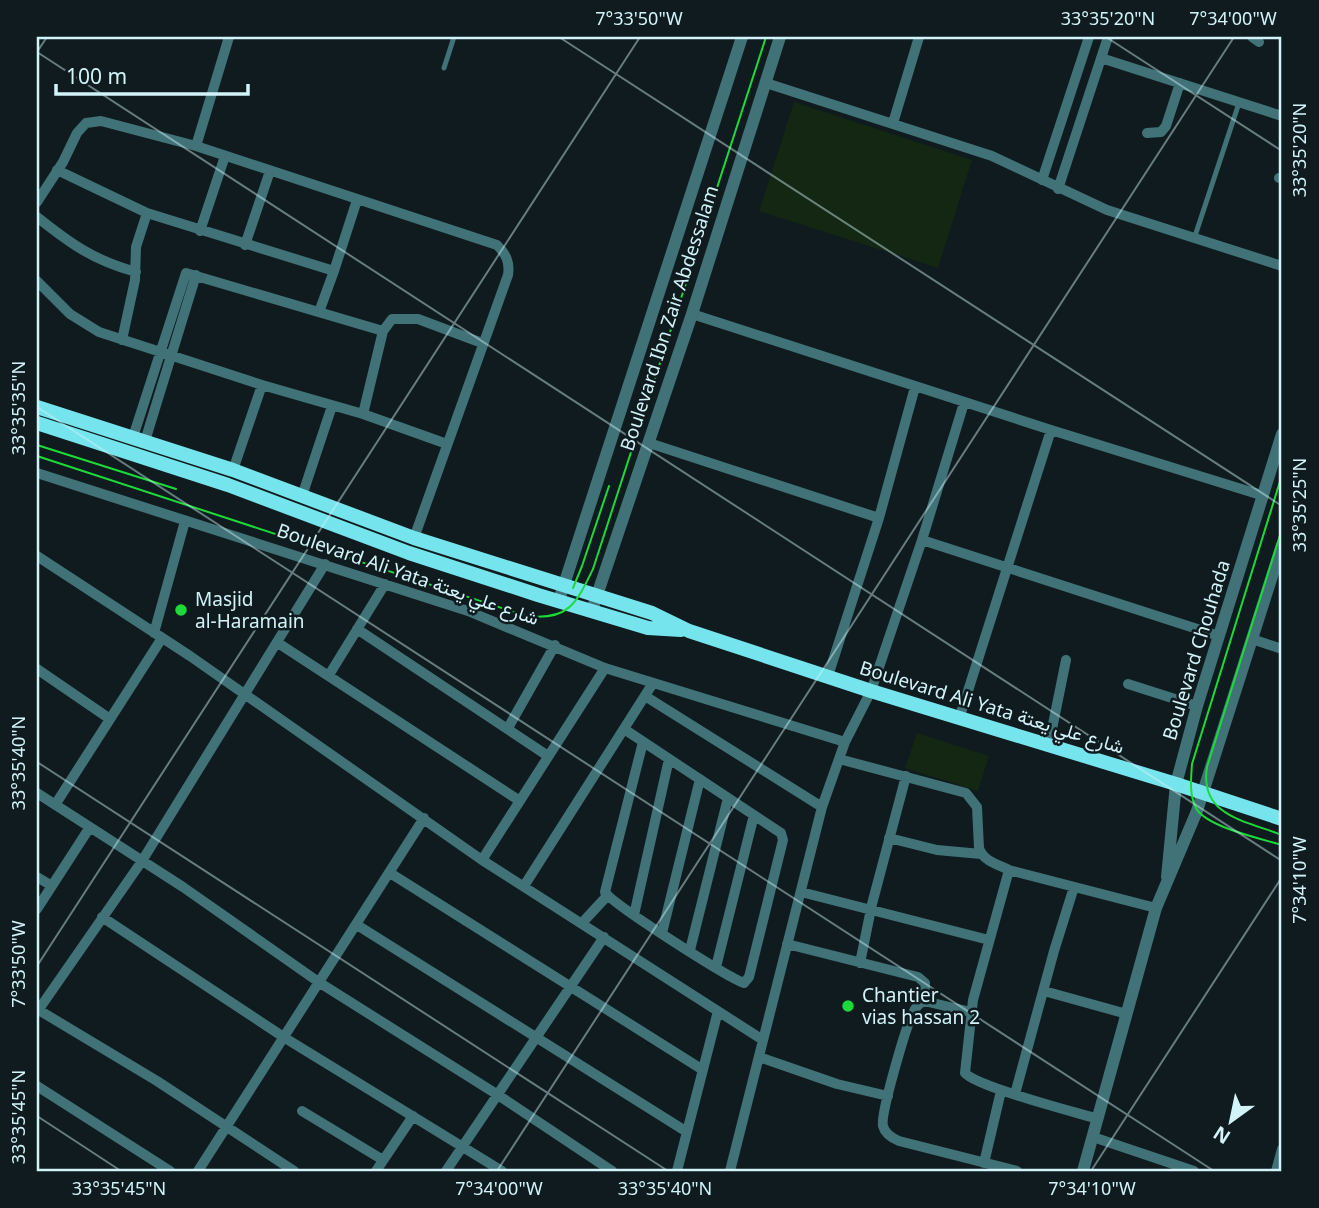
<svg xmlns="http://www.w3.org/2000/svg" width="1319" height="1208" font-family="'Noto Sans',Vazirmatn,sans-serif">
<rect width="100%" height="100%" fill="#0f1b1e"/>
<path fill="#132713" d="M 794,102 L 972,160 L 938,268 L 759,211 Z
M 917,733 L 989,756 L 978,791 L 905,768 Z"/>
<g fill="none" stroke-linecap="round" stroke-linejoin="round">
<path stroke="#407277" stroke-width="5" d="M 444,68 L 454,37
M 1194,239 L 1239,103"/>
<path stroke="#407277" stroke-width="10" d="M 1252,37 L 1259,42
M 1101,58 L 1282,116
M 766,83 L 992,156 L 1107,210 L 1282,266
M 893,123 L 919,37
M 1147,133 L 1161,132 L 1166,126 L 1180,83
M 196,146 L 497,245 C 506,254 510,262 508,275 L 414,538
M 57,170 L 147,213 L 334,271 L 357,200
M 1279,178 L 1282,178
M 1042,180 L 1089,37
M 1058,189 L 1108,37
M 37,202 L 63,162 L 77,133 L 86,123 L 101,121 L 196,146 L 229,37
M 37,217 C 71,244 93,260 136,272
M 200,231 L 225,156
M 245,245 L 270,171
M 37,281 L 70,314 L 99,332 L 262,385 L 363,414 L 447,444
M 319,312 L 334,271
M 692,314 L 1051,430 L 1264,496
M 122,340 L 135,280 L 136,247 L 147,213
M 363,414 L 383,331 L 392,319 L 418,319 L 482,343
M 133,437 L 186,273 L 383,331
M 145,441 L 196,275
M 649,443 L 879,518
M 233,470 L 262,385
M 37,473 L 468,611 L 605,668 L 845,742
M 302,496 L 332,406
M 922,540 L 1219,636
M 37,556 L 190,656 L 482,860 L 763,1040
M 357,629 L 548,756
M 154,633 L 185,521
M 1252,639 L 1282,649
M 278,643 L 520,801
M 37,669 L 110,719
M 329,675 L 385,584
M 828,676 L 879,518 L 915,387
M 1128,684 L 1197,706
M 645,696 L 822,807
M 960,716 L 1051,430
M 508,728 L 555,645
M 624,729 L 781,833 L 783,840 L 749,977 L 744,983 C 727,977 612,904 605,892 L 643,742
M 1049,744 L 1066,660
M 839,759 L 966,793 L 977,807 L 979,848 C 983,861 997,864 1009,870 L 1156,908
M 37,793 L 183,887 L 320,983 L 498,1095 L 612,1171
M 55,805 L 162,638
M 889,838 L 937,850 L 981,854
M 482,860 L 605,668
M 1009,870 L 973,1000 L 965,1073 C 977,1087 1075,1112 1098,1119
M 390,873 L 703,1070
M 37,877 L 52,886
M 524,886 L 653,683
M 801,892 L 989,940
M 37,909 L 90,827
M 634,915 L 669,759
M 102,917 L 285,1038 L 502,1171
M 582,923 L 607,896
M 357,925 L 687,1132
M 662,933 L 700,779
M 787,944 L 918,977 L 925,983 L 924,1001
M 690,950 L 728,798
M 860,963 L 872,904 L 906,776
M 716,967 L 754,815
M 1044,991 L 1127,1014
M 37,1009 L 157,1081 L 294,1171
M 37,1012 L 142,861 L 325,564
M 971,1012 L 924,1001 C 918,1004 916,1007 913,1013 C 906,1026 880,1115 883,1126 C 885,1134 892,1138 899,1141 L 1017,1171
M 759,1057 L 837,1084 L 888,1096
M 37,1086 L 170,1171
M 1015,1094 L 1054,951 L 1074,887
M 302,1111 L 383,1160
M 1093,1137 L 1194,1171
M 984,1163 L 1001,1091
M 198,1171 L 424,818
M 376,1171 L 413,1116
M 446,1171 L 604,937
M 677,1171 L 718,1011
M 730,1171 L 822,807 L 845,742 L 871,691 L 922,540 L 964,403
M 1276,1171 L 1282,1149"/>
<path stroke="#407277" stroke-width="12" d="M 559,600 L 742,37
M 592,610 L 692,314 L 780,37
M 1167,877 L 1176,784 L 1197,706 L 1282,434
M 1083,1171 L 1156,908 L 1197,811 L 1282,545"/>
<path stroke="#76e4ed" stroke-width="14" d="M 37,407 L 233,470 L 414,538 L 652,613 L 689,631 L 871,691 L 1176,784 L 1282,819
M 37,423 L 228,485 L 409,553 L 538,595 L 648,628 L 681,630"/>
<path stroke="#1dda3a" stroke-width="2" d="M 37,445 L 176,489
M 37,456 L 526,616 C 568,621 576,604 593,569 L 766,37
M 1282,475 L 1192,764 C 1191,779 1189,794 1196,808 C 1206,827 1262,839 1282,845
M 1282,529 L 1207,767 C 1199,816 1246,821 1282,835
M 573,588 L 582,566 L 609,486"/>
</g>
<path fill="none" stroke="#d2f3f9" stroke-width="2" stroke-opacity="0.45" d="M 559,37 L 1282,506M 1106,37 L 1282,151M 37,52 L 47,37M 37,52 L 1282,861M 37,407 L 1214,1171M 37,762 L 668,1171M 37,966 L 640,37M 37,1116 L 121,1171M 497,1171 L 1234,37M 1091,1171 L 1282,877"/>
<g fill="#1dda3a" stroke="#0f1b1e" stroke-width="2.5">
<circle cx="181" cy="610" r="7"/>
<circle cx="848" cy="1006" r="7"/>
</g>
<g text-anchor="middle" stroke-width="5" stroke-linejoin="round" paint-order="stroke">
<g font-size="19" fill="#d2f3f9" stroke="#0f1b1e">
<text transform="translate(669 318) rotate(-72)" y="7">Boulevard Ibn Zair Abdessalam</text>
<text transform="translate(408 574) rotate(19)" y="7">Boulevard Ali Yata شارع علي يعتة</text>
<text transform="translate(1196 650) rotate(-73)" y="7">Boulevard Chouhada</text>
<text transform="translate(992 707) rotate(17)" y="7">Boulevard Ali Yata شارع علي يعتة</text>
</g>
<g font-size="19" fill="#d2f3f9" stroke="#0f1b1e" text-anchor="start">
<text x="195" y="606">Masjid<tspan x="195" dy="22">al-Haramain</tspan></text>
<text x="862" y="1002">Chantier<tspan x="862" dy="22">vias hassan 2</tspan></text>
</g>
</g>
<rect width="1319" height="1208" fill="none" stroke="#0f1b1e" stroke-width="77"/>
<g transform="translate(1231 1121) rotate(213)" stroke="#0f1b1e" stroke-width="5" paint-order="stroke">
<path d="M0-5L12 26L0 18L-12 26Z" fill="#d2f3f9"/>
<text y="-10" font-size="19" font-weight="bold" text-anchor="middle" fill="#d2f3f9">N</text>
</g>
<path d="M56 84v10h192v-10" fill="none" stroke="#d2f3f9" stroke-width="3.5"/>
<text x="66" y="84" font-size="21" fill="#d2f3f9" stroke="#0f1b1e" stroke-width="5" paint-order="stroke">100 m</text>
<rect x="38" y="38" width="1242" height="1132" fill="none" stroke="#d2f3f9" stroke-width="2.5"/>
<g font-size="18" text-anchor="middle" fill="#d2f3f9">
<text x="639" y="25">7°33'50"W</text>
<text x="1108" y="25">33°35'20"N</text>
<text x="1233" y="25">7°34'00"W</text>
<text transform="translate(1300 150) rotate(-90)" y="6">33°35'20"N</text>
<text transform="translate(19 408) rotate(-90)" y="6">33°35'35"N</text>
<text transform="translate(1300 505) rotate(-90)" y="6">33°35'25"N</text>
<text transform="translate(19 763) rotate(-90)" y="6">33°35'40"N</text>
<text transform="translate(1300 880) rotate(-90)" y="6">7°34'10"W</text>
<text transform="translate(19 964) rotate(-90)" y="6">7°33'50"W</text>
<text transform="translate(19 1117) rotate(-90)" y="6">33°35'45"N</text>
<text x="119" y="1195">33°35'45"N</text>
<text x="499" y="1195">7°34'00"W</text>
<text x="665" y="1195">33°35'40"N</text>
<text x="1092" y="1195">7°34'10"W</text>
</g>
</svg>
